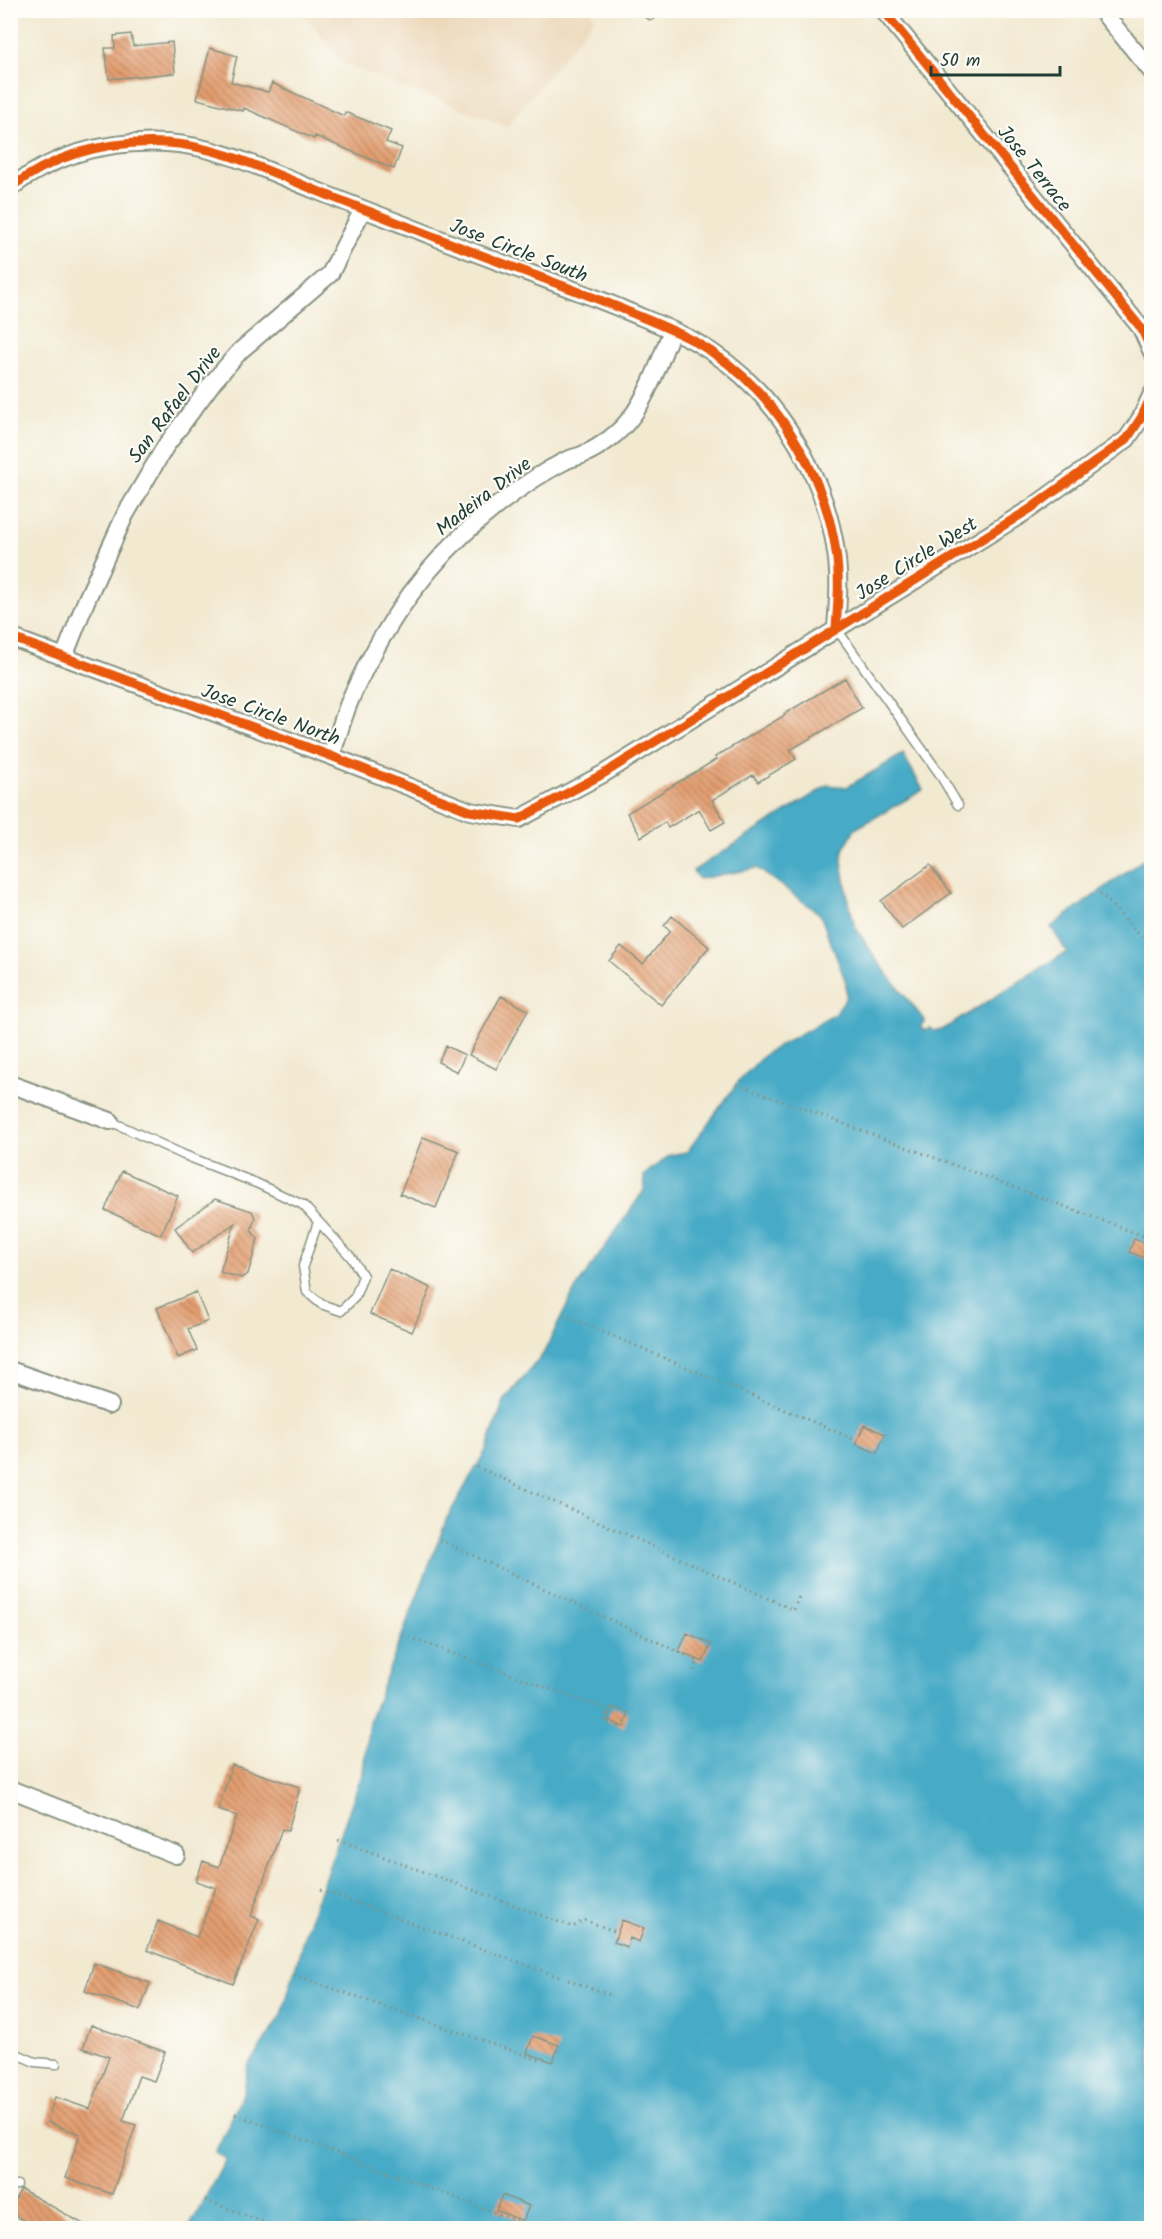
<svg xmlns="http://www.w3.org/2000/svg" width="1162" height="2239" font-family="Kalam,sans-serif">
<defs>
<pattern id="building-back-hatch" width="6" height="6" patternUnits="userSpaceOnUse" patternTransform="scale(1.5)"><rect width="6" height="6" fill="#e39e70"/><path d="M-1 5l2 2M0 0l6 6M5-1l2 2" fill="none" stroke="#b7825d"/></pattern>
</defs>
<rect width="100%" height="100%" fill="#fdfcf7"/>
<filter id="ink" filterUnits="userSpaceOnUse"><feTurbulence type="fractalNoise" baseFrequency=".0167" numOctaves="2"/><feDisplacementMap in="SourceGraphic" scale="12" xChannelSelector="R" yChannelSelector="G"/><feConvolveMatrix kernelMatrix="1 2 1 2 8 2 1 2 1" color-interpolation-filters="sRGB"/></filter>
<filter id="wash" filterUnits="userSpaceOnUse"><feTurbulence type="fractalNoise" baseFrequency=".008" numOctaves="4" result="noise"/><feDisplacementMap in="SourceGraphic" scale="24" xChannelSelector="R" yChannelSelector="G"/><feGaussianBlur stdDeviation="1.35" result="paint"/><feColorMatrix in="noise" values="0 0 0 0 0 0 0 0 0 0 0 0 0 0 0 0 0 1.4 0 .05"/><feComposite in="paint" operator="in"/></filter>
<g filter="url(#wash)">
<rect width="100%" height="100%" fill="#f2e9d1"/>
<path fill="#ecd8ba" d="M 590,11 L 595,18 L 507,126 L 343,64 L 302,11 Z"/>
<path fill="#46aac6" stroke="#32747d" stroke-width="1.5" d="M 903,754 L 923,790 L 855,829 L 843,850 L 842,861 L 849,905 L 856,928 L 878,962 L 925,1021 L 920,1026 L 926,1031 L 930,1028 L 934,1031 L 942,1030 L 1067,952 L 1051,927 L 1151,854 L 1151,2228 L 189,2228 L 226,2159 L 215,2153 L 244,2092 L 248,2066 L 282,2015 L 306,1930 L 363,1772 L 369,1722 L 447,1518 L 486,1450 L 504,1401 L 543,1354 L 575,1290 L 645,1189 L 644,1175 L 670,1155 L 687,1152 L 739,1081 L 766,1053 L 834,1015 L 846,998 L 846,982 L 820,914 L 757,868 L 699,879 L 693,871 L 828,785 L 847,787 Z"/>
<g id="blocks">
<path fill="url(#building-back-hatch)" d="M 131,34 L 133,46 L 172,42 L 175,73 L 109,79 L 105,48 L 115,48 L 114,36 Z
M 210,48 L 237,56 L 231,82 L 268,92 L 272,83 L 344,116 L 345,112 L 391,131 L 386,142 L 402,148 L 394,169 L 315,136 L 314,139 L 244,108 L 243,111 L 197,99 Z
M 845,678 L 862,708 L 790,750 L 796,759 L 758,782 L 753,775 L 712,800 L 725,822 L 711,830 L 699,809 L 668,828 L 665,822 L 641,837 L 627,813 L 717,759 L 715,757 L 785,715 L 784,714 Z
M 930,865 L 951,893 L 902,929 L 881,901 Z
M 672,916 L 709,947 L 661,1005 L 609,961 L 621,946 L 643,964 L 670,931 L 664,926 Z
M 501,996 L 528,1010 L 496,1069 L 469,1055 Z
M 446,1046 L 465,1055 L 457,1072 L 438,1062 Z
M 423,1137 L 459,1151 L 436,1208 L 400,1194 Z
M 122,1171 L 178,1196 L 161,1235 L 105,1210 Z
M 215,1199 L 252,1211 L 255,1218 L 251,1230 L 258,1239 L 248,1274 L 241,1278 L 220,1272 L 235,1223 L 192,1253 L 175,1228 Z
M 1134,1239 L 1152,1245 L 1152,1261 L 1129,1252 Z
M 389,1269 L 431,1288 L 412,1332 L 370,1314 Z
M 196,1292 L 208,1321 L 188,1329 L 197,1350 L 178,1358 L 157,1308 Z
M 864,1425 L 885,1434 L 877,1453 L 856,1444 Z
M 687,1633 L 711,1644 L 703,1662 L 679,1651 Z
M 612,1707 L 629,1713 L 624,1727 L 607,1720 Z
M 232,1765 L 300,1787 L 288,1831 L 282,1829 L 251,1916 L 259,1919 L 233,1984 L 147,1950 L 158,1921 L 197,1937 L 216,1888 L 196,1881 L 203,1861 L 219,1867 L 237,1816 L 218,1810 Z
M 622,1920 L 644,1928 L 639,1942 L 630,1938 L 627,1947 L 614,1942 Z
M 94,1963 L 150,1983 L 140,2010 L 85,1991 Z
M 91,2025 L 165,2052 L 154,2081 L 139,2076 L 123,2121 L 136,2125 L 112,2194 L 65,2178 L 80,2134 L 47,2122 L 55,2097 L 90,2109 L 109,2057 L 83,2048 Z
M 533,2036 L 559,2045 L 553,2062 L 527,2053 Z
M 21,2189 L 92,2229 L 39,2229 L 10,2213 L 10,2208 Z
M 502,2195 L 529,2206 L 523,2221 L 496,2210 Z"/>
</g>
</g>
<g filter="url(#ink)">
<use href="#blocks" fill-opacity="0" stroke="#889382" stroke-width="1.5"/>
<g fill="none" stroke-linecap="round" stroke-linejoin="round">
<defs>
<path id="lane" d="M 641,10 L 651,15
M 836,628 L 939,773 L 958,805
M 110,1121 L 184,1155 L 256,1183 L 303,1205 L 351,1257 L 363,1276 L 355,1297 L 341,1311 L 321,1304 L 307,1292 L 303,1266 L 318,1222
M 10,2051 L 35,2062 L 56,2064
M 10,2185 L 17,2185"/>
<path id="street" d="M 883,10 L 1141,328 L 1152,352
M 1101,10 L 1152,72
M 10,188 C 56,153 110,140 167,143 C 219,146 267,171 315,190 C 354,206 395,221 435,237 C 496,262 559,283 620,308 C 645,319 670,328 694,341 C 717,354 739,371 757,390 C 798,433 828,494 836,552 C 840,578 838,603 836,628
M 10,637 L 331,756 L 470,811 L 519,819 L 603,774 L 1030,509 L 1127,439 L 1141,418 L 1152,394
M 64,657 L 86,601 L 125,515 L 165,447 L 213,382 L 240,351 L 330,274 L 363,209
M 331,756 C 339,734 344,712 354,691 C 384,626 427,563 483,517 C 508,496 535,476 565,461 C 570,458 577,457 582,455 C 599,448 618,434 629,420 C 647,399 662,356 672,330
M 10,1084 L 110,1121
M 10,1370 L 110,1405
M 10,1789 L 176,1855"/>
</defs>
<use href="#lane" stroke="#889382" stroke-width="11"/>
<use href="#street" stroke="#889382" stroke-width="20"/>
<path stroke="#889382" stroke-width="3" stroke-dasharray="1.5 4.5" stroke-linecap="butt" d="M 1100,893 L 1152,948
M 737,1084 L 1152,1239
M 564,1315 L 858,1441
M 477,1467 L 794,1610 L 799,1596
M 440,1540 L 698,1661 L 693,1674
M 403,1635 L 608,1710 L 604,1721 L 619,1726 L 618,1730
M 338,1840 L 573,1927 L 584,1920 L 617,1932
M 321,1890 L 559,1977
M 294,1975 L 542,2061
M 568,1980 L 610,1995
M 235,2114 L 517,2221 L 515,2228
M 205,2200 L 279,2228"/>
<use href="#lane" stroke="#fff" stroke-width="8"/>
<use href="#street" stroke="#fff" stroke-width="16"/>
<defs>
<path id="cycleway" d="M 883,10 L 1141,328 L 1152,352
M 10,188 C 56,153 110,140 167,143 C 219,146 267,171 315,190 C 354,206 395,221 435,237 C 496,262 559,283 620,308 C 645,319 670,328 694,341 C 717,354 739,371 757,390 C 798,433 828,494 836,552 C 840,578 838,603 836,628
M 10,637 L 331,756 L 470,811 L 519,819 L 603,774 L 1030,509 L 1127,439 L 1141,418 L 1152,394"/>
</defs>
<use href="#cycleway" stroke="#fdfcf7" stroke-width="13"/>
<use href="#cycleway" stroke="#e8590c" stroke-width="9"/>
</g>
</g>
<g text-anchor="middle" stroke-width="4.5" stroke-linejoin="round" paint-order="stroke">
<g font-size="20" fill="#1f3d34" stroke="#fdfcf7">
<text transform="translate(1035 168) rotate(51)" y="7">Jose Terrace</text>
<text transform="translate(519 250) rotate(21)" y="7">Jose Circle South</text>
<text transform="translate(174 404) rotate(-53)" y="7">San Rafael Drive</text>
<text transform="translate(483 496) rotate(-38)" y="7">Madeira Drive</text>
<text transform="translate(916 558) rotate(-32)" y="7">Jose Circle West</text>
<text transform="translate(271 714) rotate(20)" y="7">Jose Circle North</text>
</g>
</g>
<rect width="1162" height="2239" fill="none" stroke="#fdfcf7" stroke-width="36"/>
<path d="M931 66v9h129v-9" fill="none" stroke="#1f3d34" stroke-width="3"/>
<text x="940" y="66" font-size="18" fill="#1f3d34" stroke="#fdfcf7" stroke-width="4.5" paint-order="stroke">50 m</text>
</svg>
